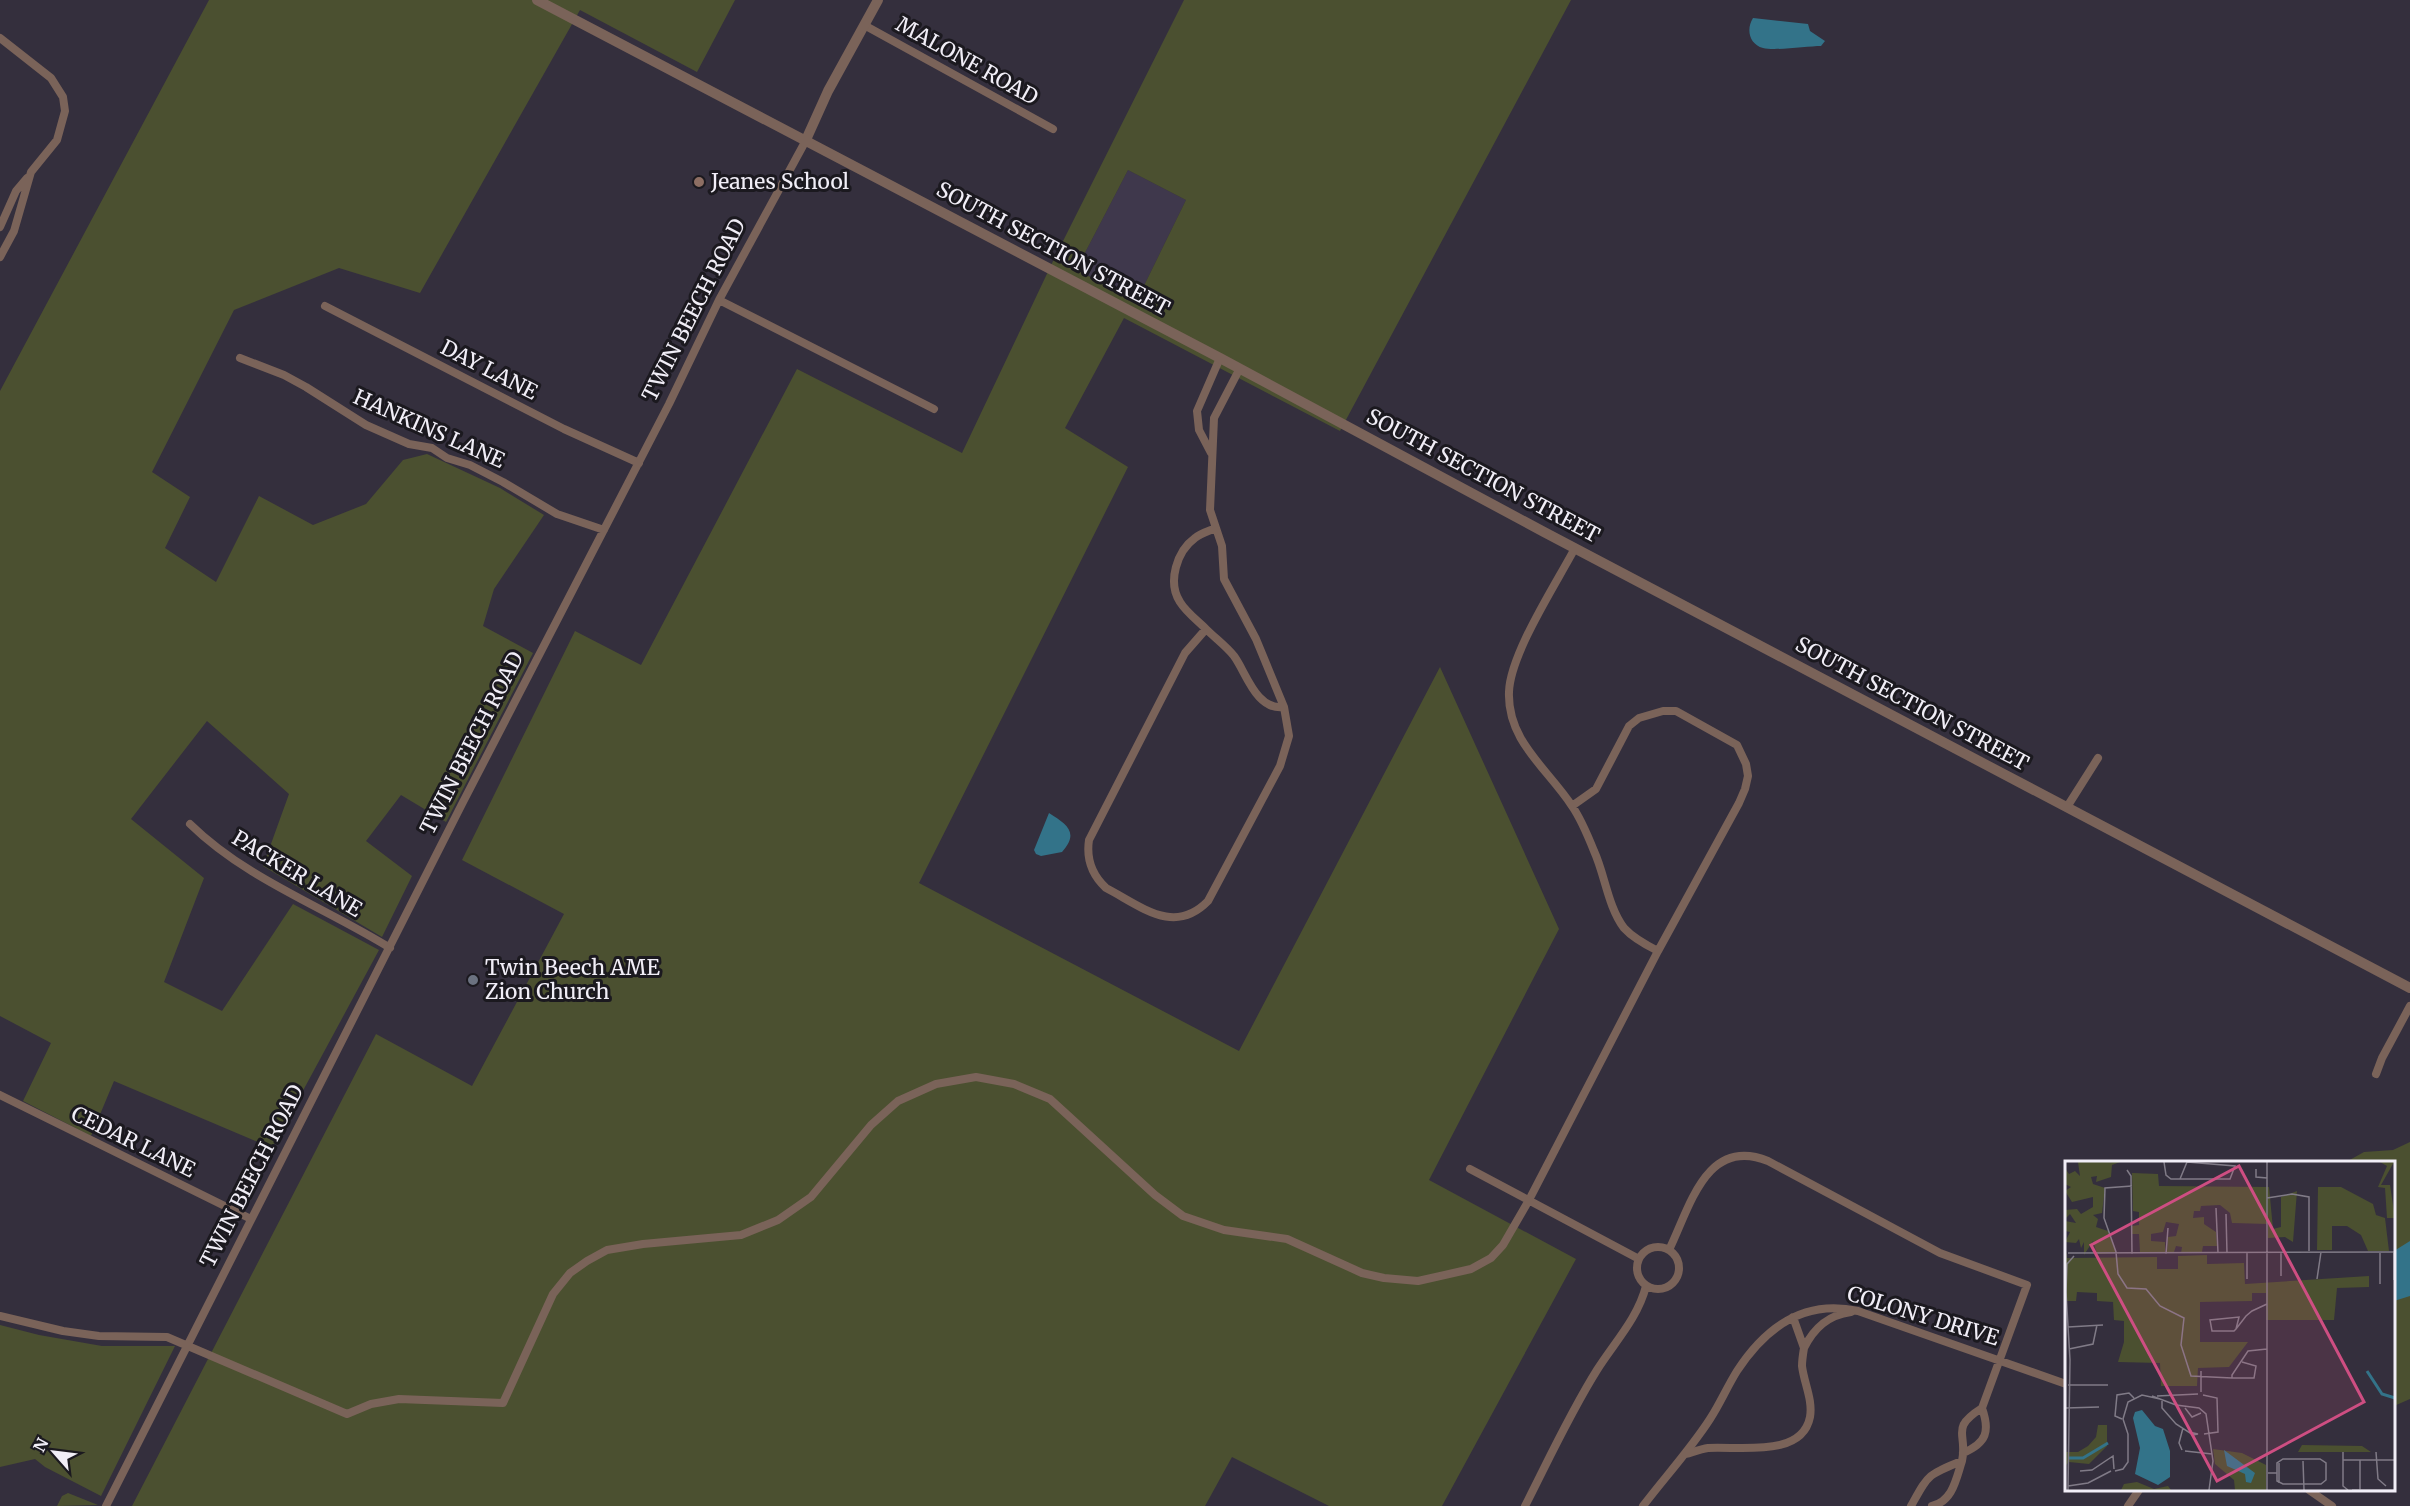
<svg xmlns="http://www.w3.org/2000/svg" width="2410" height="1506" font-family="Merriweather,serif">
<rect width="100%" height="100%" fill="#342f3d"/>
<path fill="#3f384c" d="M 1128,170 L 1186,200 L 1137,300 L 1076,270 Z"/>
<path fill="#4b5030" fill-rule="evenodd" d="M 209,0 L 735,0 L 697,72 L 580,10 L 420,293 L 339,268 L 234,310 L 152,472 L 190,497 L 165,548 L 216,582 L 259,496 L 313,525 L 366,504 L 403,460 L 427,454 L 500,488 L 544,515 L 494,589 L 483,626 L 533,653 L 446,822 L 401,795 L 366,841 L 412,876 L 382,937 L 263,866 L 289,794 L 207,721 L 131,819 L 204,878 L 164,982 L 222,1011 L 293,904 L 379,950 L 272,1148 L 114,1081 L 91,1136 L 23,1101 L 51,1043 L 0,1016 L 0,391 Z
M 1184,0 L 1571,0 L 1340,431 L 1124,318 L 1065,428 L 1128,467 L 919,883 L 1239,1051 L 1440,667 L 1559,929 L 1429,1180 L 1576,1259 L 1442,1506 L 1329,1506 L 1232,1457 L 1205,1506 L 132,1506 L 376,1034 L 472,1086 L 564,914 L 462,860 L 575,631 L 641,665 L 797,369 L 962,453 L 1054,259 ZM 1128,170 L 1186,200 L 1137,300 L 1076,270 Z
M 2410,1142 L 2410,1399 L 2394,1406 L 2394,1162 L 2346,1162 L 2364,1152 L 2393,1150 Z
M 0,1325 L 39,1335 L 102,1346 L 175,1346 L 101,1496 L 45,1467 L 35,1459 L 0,1467 Z
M 68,1493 L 98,1505 L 57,1506 L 62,1496 Z"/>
<path fill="#337389" d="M 1753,18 L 1808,24 L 1810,31 L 1825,41 L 1821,46 C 1808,46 1775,51 1763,48 C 1749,44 1746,29 1753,18 Z
M 1049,813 C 1066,824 1080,832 1062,852 L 1041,856 L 1036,854 L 1034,850 Z
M 2410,1241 L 2410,1296 L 2394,1301 L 2394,1251 Z"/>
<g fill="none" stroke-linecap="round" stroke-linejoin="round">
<path stroke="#7a6359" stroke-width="8" d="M 864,25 L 1053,129
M 0,38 L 51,78 L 63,97 L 65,111 L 57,140 L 31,172 L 14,231 L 0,257
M 0,227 L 16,191 L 27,178
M 719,300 L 934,409
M 325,306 L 564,429 L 639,463
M 240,358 L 284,375 L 306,387 L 366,425 L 409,444 L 432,448 L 447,458 L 470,465 L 503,482 L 557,514 L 604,530
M 1239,370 L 1214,418 L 1210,510 L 1222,546 L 1224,579 L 1256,639 L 1284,707 L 1289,736 L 1280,766 L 1208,901 C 1174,936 1141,906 1106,888 C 1092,875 1086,860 1089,840 L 1185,653 L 1206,629 C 1215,638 1226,646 1234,656 C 1246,672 1256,711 1284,707
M 1211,453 L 1199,430 L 1197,411 L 1220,358
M 1206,629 C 1198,621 1186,612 1180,602 C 1167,582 1177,551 1195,538 C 1201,533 1209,531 1216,528
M 1572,806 L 1596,789 L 1629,726 L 1639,718 L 1663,711 L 1676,711 L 1737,745 L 1746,764 L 1748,776 L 1745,789 L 1739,803 L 1658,951 C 1646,945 1633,938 1624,928 C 1608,907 1605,875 1594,851 C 1588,836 1581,819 1572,806 C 1548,769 1507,741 1509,692 C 1510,654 1556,584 1575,548
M 2067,807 L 2098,758
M 190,824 C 246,879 324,907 390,948
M 2376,1074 L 2382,1058 L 2410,1006
M 0,1095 L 251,1219
M 1470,1169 L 1639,1259
M1637 1268a21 21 0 1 1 42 0a21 21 0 1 1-42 0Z
M 1669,1250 C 1690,1207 1706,1136 1768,1161 L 1940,1253 L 2027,1285 L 1982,1408
M 0,1316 L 63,1331 L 99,1336 L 167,1337 L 347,1414 L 371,1404 L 399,1399 L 503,1403 L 553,1294 L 570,1273 L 587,1261 L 607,1250 L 643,1244 L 741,1235 L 778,1220 L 811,1197 L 871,1125 L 898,1101 L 936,1084 L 976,1077 L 1014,1084 L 1050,1099 L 1155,1195 L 1183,1216 L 1224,1230 L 1287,1239 L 1362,1273 L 1384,1278 L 1418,1281 L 1471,1269 L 1491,1258 L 1503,1245 L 1529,1200 L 1658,951
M 1793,1317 L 1804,1348 C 1814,1328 1828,1315 1851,1312
M 1686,1454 C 1693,1452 1701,1449 1708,1448 C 1740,1446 1802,1458 1810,1417 C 1813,1400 1804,1383 1802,1366 C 1802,1360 1803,1354 1804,1348
M 1962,1461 C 1968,1433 1949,1429 1982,1408 C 1990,1431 1987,1443 1963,1453
M 2309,1490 L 2332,1506
M 106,1506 L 463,802 L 669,404 L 719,300 L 805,142
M 1525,1506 C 1548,1461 1570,1413 1597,1370 C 1614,1343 1638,1318 1646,1286
M 1643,1506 C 1665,1477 1690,1450 1710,1419 C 1720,1404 1727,1387 1737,1371 C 1765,1328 1804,1299 1858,1311 L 2066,1384
M 1911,1506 C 1929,1474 1927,1475 1962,1461 C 1956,1479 1953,1501 1932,1506
M 2128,1506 L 2139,1490"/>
<path stroke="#7a6359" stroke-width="10" d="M 537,0 L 1220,358 L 1544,532 L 2410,988
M 805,142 L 828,91 L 878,0"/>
</g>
<circle fill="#8d6e63" stroke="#1b191f" stroke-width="2" cx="699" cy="182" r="6"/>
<circle fill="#6b7280" stroke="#1b191f" stroke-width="2" cx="473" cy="980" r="6"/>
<g text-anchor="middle" stroke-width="6" stroke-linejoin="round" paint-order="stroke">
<g font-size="21" fill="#f1eef7" stroke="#1b191f">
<text transform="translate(967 61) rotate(29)" y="7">MALONE ROAD</text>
<text transform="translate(1053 249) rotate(28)" y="7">SOUTH SECTION STREET</text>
<text transform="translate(694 310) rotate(-63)" y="7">TWIN BEECH ROAD</text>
<text transform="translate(489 370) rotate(27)" y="7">DAY LANE</text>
<text transform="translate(429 429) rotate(24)" y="7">HANKINS LANE</text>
<text transform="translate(1483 476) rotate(28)" y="7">SOUTH SECTION STREET</text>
<text transform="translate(1912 704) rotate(28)" y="7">SOUTH SECTION STREET</text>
<text transform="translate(472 743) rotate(-63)" y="7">TWIN BEECH ROAD</text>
<text transform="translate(297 874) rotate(31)" y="7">PACKER LANE</text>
<text transform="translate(133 1142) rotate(26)" y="7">CEDAR LANE</text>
<text transform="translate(252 1176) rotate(-63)" y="7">TWIN BEECH ROAD</text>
<text transform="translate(1923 1316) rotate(17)" y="7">COLONY DRIVE</text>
</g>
<g font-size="21" fill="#f1eef7" stroke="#1b191f" text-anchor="start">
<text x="711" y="189">Jeanes School</text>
<text x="485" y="975">Twin Beech AME<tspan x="485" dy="24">Zion Church</tspan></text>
</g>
</g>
<g transform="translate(2065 1161)">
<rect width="330" height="330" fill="#342f3d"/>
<path d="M 13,1 L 55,1 L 47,4 L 46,16 L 31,21 L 32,15 L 26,16 L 28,23 L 40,27 L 37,52 L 28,54 L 33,58 L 31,66 L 43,70 L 51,92 L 32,93 L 28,80 L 19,94 L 19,81 L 16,87 L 14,78 L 11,82 L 0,81 L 5,71 L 0,70 L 0,60 L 11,62 L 5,53 L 0,58 L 0,49 L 12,48 L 16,53 L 28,46 L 28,36 L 7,41 L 0,30 L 6,26 L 0,23 L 0,7 L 4,13 L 10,10 L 15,15 ZM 315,1 L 329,1 L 316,24 L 325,24 L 330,57 L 322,57 L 320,27 L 313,26 L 322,5 ZM 67,12 L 93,13 L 94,25 L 204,26 L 208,68 L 216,66 L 216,36 L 232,30 L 228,81 L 220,76 L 203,77 L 203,63 L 167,62 L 165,52 L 155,44 L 136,45 L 135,50 L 129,50 L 128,57 L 139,56 L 139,63 L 151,71 L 152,85 L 138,85 L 137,91 L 116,92 L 117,86 L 111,85 L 109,91 L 102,91 L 103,76 L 111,75 L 114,63 L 101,61 L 98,71 L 86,73 L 86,80 L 100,81 L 100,92 L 75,92 L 74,73 L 67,73 L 67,65 L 74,64 L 74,51 L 68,50 ZM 253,26 L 276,26 L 308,43 L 311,54 L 320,57 L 324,90 L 303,90 L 296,74 L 282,65 L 267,65 L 267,89 L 252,89 ZM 0,82 L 2,97 L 92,96 L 92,108 L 113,108 L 113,95 L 142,94 L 142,103 L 179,102 L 180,123 L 304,115 L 304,126 L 272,127 L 269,159 L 201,159 L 201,132 L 187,132 L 187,140 L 135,141 L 135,181 L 183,181 L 164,206 L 133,207 L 132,225 L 96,225 L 95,202 L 53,201 L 59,181 L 59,160 L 49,159 L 48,141 L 32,140 L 32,132 L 12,131 L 11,140 L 0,140 ZM 33,264 L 42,264 L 42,285 L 24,303 L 4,301 L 0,305 L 0,291 L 13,291 L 23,285 L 31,276 ZM 237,284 L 297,285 L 306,291 L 233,291 ZM 148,288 L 177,292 L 201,304 L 201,329 L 170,329 L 169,319 L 150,303 ZM 72,321 L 89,328 L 103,325 L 106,329 L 56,329 L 59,323 Z" fill="#4b5030"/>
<path d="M 77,249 L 90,265 L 98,268 L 105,290 L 105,316 L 93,324 L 70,313 L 75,287 L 68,257 L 70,251 ZM 159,289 L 190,312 L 186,322 L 181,321 L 180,313 L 162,305 Z" fill="#337389"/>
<path fill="none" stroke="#337389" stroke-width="3" d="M 302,210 L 317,233 L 330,237M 4,297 L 18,297 L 43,282"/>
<path fill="none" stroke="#807b87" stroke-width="1.5" d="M 99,1 L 101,14 L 106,18 L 165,18 L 170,5 L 122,1 L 115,18M 202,1 L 202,329M 191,8 L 191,16 L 202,17M 62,9 L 66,15 L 67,93M 67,25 L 40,27 L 39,57 L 51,91 L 53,113 L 62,127 L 81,128 L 95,145 L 119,157 L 116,184 L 126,215 L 167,217M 202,37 L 227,33 L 244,36 L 244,90M 151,47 L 153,92M 161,53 L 162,92M 182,91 L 182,118M 3,92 L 330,91M 101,93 L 103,67M 216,115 L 216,91M 252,118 L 256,91M 329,119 L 329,91M 315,123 L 315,91M 3,166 L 38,164M 171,168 L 174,156 L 145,159 L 147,170 L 169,170 L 171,168 L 181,155 L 187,150 L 202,143M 4,188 L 28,183 L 32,164M 177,201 L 191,205 L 189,217 L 167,217 L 167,214 L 183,190 L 202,188M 3,224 L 43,224M 136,231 L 136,210M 138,234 L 152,237 L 153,271 L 139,273M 87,235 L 111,244 L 134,247 L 141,253 L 148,300 L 144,329M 92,235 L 133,233M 97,240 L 97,247 L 111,263 L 128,274 L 133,273 L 124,271M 1,247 L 34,246M 120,247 L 127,256 L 136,252M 57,258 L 50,255 L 52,234 L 64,232 L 69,237M 117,289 L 114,282 L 118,267M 120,290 L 147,293M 278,291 L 278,325 L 283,329M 311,291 L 313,318 L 321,325M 278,299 L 330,299M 295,299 L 295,329M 238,300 L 239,329M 214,302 L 214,322M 15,310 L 27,309 L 48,295 L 49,308M 50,310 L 58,308 L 63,301 L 63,273 L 58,258 L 63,241 L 77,234 L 95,238M 203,312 L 212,312 L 212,320 L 218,323 L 256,323 L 261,319 L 261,302 L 255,298 L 218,298 L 212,302 L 212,312M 3,325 L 23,322 L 46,310M 3,329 L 5,199 L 1,131 L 2,103 L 9,95M 287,329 L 330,329"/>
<path fill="#ce4e82" fill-opacity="0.15" stroke="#ce4e82" stroke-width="3" d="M 174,5 L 299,241 L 152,320 L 26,84 Z"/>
<rect width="330" height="330" fill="none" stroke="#f1eef7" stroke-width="3"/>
</g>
<g transform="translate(54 1452) rotate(298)" stroke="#1b191f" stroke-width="4.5" paint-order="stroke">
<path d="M0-4.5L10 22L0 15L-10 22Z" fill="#f1eef7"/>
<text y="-9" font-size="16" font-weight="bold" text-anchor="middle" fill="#f1eef7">N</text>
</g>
</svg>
